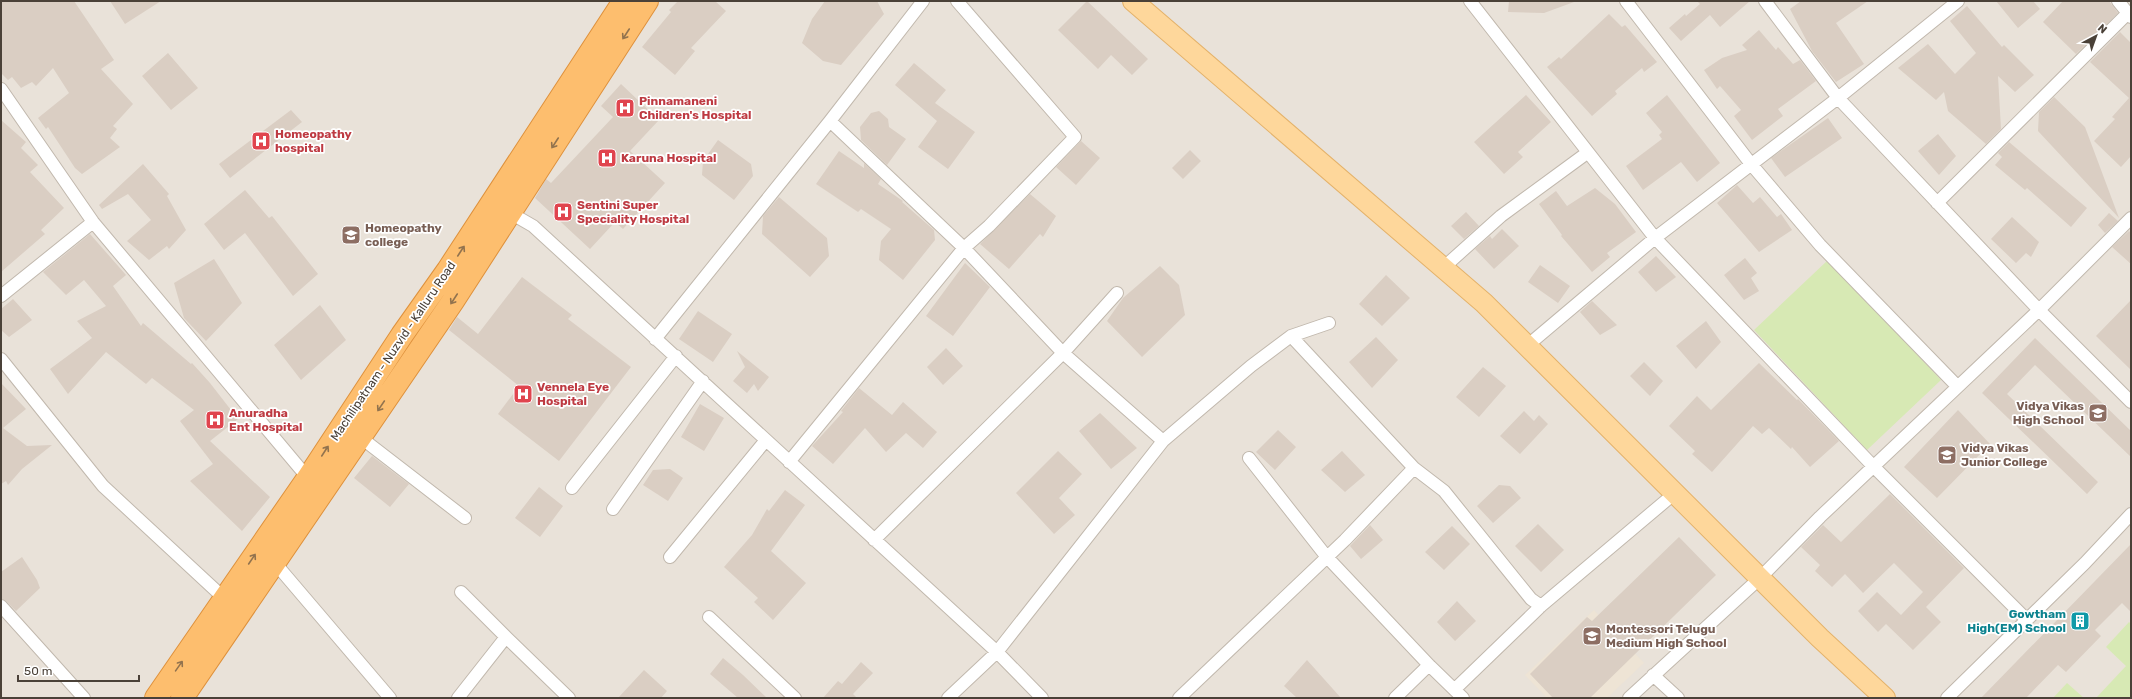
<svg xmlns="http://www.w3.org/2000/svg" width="2132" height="699" font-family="Rubik,sans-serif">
<rect width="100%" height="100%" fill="#f5f1eb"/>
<path fill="#e9e2d9" d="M 1,1 L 2131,1 L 2131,698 L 1,698 Z"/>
<path fill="#eee4d5" d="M 1594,610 L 1644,663 L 1607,698 L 1547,698 L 1525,675 Z"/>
<path fill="#d7e9b4" d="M 1828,260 L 1941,380 L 1867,450 L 1754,330 Z
M 2129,622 L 2131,624 L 2131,698 L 2096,698 L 2126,666 L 2106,647 Z
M 2067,683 L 2084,698 L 2053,698 Z"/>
<path fill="#dacec3" d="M 1,1 L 74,1 L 114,60 L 101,69 L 133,104 L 113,126 L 117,129 L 110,138 L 120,147 L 82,174 L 75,168 L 48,127 L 46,129 L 38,118 L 69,93 L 53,68 L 36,86 L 32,82 L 21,88 L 12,77 L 8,80 L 1,73 Z
M 110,1 L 161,1 L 125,24 Z
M 678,1 L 715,1 L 726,11 L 691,48 L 695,51 L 675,75 L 642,47 L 671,12 L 669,10 Z
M 825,1 L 877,1 L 884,14 L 841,65 L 823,61 L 802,43 L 812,19 Z
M 1087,1 L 1148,59 L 1132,75 L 1111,55 L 1098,69 L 1058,30 Z
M 1509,1 L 1574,1 L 1574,2 L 1544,13 L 1508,12 Z
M 1697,1 L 1750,1 L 1720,27 L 1710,15 L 1681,41 L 1669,28 L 1685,14 L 1686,16 L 1700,4 Z
M 1801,1 L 1868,1 L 1836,23 L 1864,64 L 1836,82 L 1812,51 L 1790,9 Z
M 1996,1 L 2033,1 L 2040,9 L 2018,28 Z
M 2063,1 L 2109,1 L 2118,13 L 2076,54 L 2043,22 Z
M 1967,6 L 2002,47 L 2004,45 L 2034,75 L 2015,92 L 1998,76 L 2001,129 L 1986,144 L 1948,111 L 1944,92 L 1936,100 L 1898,68 L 1928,44 L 1955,74 L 1976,53 L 1950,21 Z
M 1609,14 L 1622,27 L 1625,25 L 1657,62 L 1644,72 L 1642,68 L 1615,91 L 1617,94 L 1592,116 L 1547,67 L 1559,57 L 1561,59 Z
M 1759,30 L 1776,50 L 1778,47 L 1793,64 L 1800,60 L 1816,81 L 1778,109 L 1783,116 L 1752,140 L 1734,116 L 1741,110 L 1720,86 L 1717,89 L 1704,70 L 1722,58 L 1747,50 L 1742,45 Z
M 2120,32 L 2131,43 L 2131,156 L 2121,167 L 2094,141 L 2115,119 L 2112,117 L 2129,98 L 2090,62 Z
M 168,53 L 198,88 L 171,110 L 142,76 Z
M 914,63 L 946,90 L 935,103 L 975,132 L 948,169 L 918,147 L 937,121 L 895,85 Z
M 621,84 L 659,120 L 630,151 L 665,183 L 623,229 L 615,222 L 590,249 L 535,198 L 546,179 L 551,183 L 613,117 L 601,106 Z
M 1526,95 L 1551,122 L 1518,152 L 1523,157 L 1504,174 L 1474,142 Z
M 1667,95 L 1720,163 L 1697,182 L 1681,162 L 1643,190 L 1626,166 L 1662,139 L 1659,135 L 1662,132 L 1646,113 Z
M 2054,97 L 2085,127 L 2119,218 L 2038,131 L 2039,112 Z
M 291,110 L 302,122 L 230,178 L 219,164 Z
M 879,111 L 888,119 L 889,127 L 906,139 L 887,165 L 861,140 L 860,127 L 871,113 Z
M 1828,118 L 1842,138 L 1785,177 L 1771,158 Z
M 1,120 L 26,142 L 21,148 L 38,165 L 30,172 L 64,208 L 41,230 L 45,234 L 1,272 Z
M 1938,134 L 1956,156 L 1939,175 L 1918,151 Z
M 718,140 L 751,164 L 753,176 L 734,200 L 702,175 L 703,161 Z
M 1081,141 L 1100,158 L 1076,185 L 1056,167 Z
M 2009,142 L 2087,208 L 2071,227 L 2027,188 L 2025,190 L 1995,165 L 2002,157 L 1998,153 Z
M 1190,150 L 1201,161 L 1183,179 L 1172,168 Z
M 839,151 L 864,168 L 864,163 L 881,179 L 878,184 L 903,201 L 902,202 L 934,230 L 935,240 L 903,280 L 879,260 L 881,241 L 891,229 L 861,209 L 858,212 L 816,184 Z
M 143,164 L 169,194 L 167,196 L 186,230 L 169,249 L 167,246 L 149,260 L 127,241 L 151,220 L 128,194 L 102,209 L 99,205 Z
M 1737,185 L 1753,203 L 1760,197 L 1777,217 L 1781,214 L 1792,230 L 1759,252 L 1717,203 Z
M 1595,188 L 1615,204 L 1636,232 L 1607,253 L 1610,257 L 1592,272 L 1561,236 L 1562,235 L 1539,204 L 1556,191 L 1567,206 Z
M 245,190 L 269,218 L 272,216 L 318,274 L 293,296 L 245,233 L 224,250 L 204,224 Z
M 1030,194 L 1056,216 L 1043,237 L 1040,234 L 1009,269 L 980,244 Z
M 779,197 L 827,238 L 829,256 L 810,277 L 762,234 L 763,216 Z
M 1466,212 L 1479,226 L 1464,239 L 1451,226 Z
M 2109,213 L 2118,221 L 2105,233 L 2098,225 Z
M 2012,217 L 2039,242 L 2031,257 L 2026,253 L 2016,263 L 1991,239 Z
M 1502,229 L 1519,246 L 1494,269 L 1475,249 L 1490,236 L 1492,239 Z
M 2129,231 L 2131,233 L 2131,264 L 2112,247 Z
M 90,234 L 126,275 L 113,286 L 141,326 L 143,323 L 191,364 L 192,363 L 210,383 L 238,419 L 210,441 L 270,497 L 242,531 L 190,481 L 213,464 L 180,421 L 194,410 L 152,378 L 146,384 L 106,352 L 68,394 L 50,369 L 92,338 L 77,321 L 106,306 L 84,280 L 66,295 L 43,272 Z
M 1656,256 L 1676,277 L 1656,292 L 1638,272 Z
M 1745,258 L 1757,273 L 1751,278 L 1759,291 L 1744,300 L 1724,275 Z
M 214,259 L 242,303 L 206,341 L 184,318 L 174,283 Z
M 965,263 L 990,287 L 953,336 L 926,316 Z
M 1540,265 L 1570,286 L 1558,303 L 1528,282 Z
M 1160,266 L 1179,285 L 1185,315 L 1142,357 L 1107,321 L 1123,298 Z
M 1386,275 L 1410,298 L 1382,326 L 1359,304 Z
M 522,277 L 572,315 L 568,319 L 631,367 L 559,461 L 498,414 L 519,386 L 449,330 L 457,317 L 478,334 Z
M 13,299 L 32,320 L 9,337 L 1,330 L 1,309 Z
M 2131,300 L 2131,370 L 2096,336 Z
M 1592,301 L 1617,325 L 1600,335 L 1580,312 Z
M 320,305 L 346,340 L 301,380 L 274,345 Z
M 698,311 L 732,334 L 713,362 L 679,339 Z
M 1706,321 L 1721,342 L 1696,369 L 1676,346 Z
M 1376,337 L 1398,360 L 1372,388 L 1349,362 Z
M 2035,338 L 2131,431 L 2131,457 L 2035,365 L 2007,394 L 2098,482 L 2087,494 L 1982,393 Z
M 946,348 L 963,366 L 943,385 L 927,367 Z
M 737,351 L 769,377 L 758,391 L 754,384 L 747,393 L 733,381 L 745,367 Z
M 1644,362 L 1663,381 L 1650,396 L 1630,376 Z
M 1759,363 L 1797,400 L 1798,399 L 1839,441 L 1810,467 L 1792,447 L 1791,449 L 1769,428 L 1762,434 L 1753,426 L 1712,472 L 1692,454 L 1695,451 L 1669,426 L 1697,396 L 1711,410 Z
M 1483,367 L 1506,386 L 1479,417 L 1456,397 Z
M 1,383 L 26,409 L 3,428 L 27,446 L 52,445 L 22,469 L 8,485 L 6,481 L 1,484 Z
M 859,388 L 892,415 L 903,402 L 937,432 L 923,448 L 906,433 L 886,452 L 865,428 L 833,464 L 812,446 L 843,412 L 841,411 Z
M 700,404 L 724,418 L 704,451 L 681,437 Z
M 1958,410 L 1990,444 L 1937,498 L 1904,467 Z
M 1524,411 L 1534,421 L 1539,415 L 1548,424 L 1520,454 L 1500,436 Z
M 1100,413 L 1137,448 L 1111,469 L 1079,431 Z
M 1278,430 L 1296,447 L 1275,470 L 1256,452 Z
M 1058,451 L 1082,474 L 1059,498 L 1075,515 L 1054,534 L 1016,493 Z
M 1342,451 L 1365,475 L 1345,492 L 1321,470 Z
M 372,456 L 409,484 L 390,507 L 354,478 Z
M 670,469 L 683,478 L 668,501 L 643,485 L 653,470 Z
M 1499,485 L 1510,486 L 1521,498 L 1493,523 L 1477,506 Z
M 539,487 L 563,506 L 540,537 L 515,518 Z
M 785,490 L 805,505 L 771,551 L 806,583 L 773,620 L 754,602 L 758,598 L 724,567 L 752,535 L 767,509 L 769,511 Z
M 1890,494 L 1964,568 L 1926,607 L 1941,622 L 1913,650 L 1886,624 L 1878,632 L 1858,611 L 1877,592 L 1901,615 L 1923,592 L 1894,563 L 1863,593 L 1845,574 L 1832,587 L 1815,571 L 1820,565 L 1801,547 L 1823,525 L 1841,542 Z
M 1538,524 L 1564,550 L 1541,572 L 1515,546 Z
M 1370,525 L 1383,540 L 1361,559 L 1350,546 Z
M 1452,526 L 1470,544 L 1444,570 L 1425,552 Z
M 1679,537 L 1716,575 L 1590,698 L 1553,698 L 1530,674 L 1587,617 L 1592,621 Z
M 2131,544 L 2131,612 L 2122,603 L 2095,630 L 2101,636 L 2066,672 L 2058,665 L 2026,698 L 1981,698 Z
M 22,557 L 37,580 L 40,588 L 16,611 L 6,601 L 1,599 L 1,572 Z
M 1457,601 L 1476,621 L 1455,641 L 1437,622 Z
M 723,658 L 743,675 L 767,698 L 738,698 L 710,674 Z
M 1307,660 L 1341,698 L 1297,698 L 1284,686 Z
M 861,662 L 873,673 L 853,694 L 857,698 L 823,698 L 838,681 L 842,684 Z
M 644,670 L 667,691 L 661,698 L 618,698 Z"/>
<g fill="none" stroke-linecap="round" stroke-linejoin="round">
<defs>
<path id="street" d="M 1470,1 L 1655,238 L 1873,466 L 2027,620
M 1626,1 L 1751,164 L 1820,245 L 1957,386
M 1765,1 L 1838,98 L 2039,310 L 2131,402
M 2118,1 L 2131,17
M 1,89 L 93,222 L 308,478
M 830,121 L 964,248 L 1063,353 L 1163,441
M 1937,203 L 2128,13
M 507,211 L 533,226 L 997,652 L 1042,698
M 1443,268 L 1501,216 L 1587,153
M 1,296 L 93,222
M 1291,336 L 1414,468 L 1444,491 L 1531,599 L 1541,606
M 655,339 L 830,121 L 923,1
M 1527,346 L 1655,238 L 1838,98 L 1958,1
M 1,359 L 103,486 L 225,599
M 360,437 L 465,518
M 1249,458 L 1326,556 L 1429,665 L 1463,698
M 789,462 L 964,248 L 989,226 L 1075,137 L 957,1
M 572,488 L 676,356
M 613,509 L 703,381
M 874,540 L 1063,353 L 1117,293
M 670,557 L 766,440
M 275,563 L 390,698
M 461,592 L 506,637
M 1,606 L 84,698
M 709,617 L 795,698
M 1653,675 L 1678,698
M 1455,689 L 1541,606 L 1675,493
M 458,698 L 506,637 L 569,698
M 948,698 L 997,652 L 1163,441 L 1251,366 L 1291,336 L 1329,323
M 1179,698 L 1345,540 L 1414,468
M 1395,698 L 1429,665
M 1629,698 L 1760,578 L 1820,517 L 2039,310 L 2131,218
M 1947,698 L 2085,563 L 2131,514"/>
<path id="primary" d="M 1133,1 L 1484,303 L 1820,638 L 1885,698"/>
<path id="highway" d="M 156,698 L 308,478 L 402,335 L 448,270 L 624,1
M 182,698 L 453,301 L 647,1"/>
</defs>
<use href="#street" stroke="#c1b8ad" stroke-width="14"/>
<use href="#primary" stroke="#e4b26a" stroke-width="22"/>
<use href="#highway" stroke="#de913c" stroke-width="24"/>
<use href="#street" stroke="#fff" stroke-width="12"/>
<use href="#primary" stroke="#fed79b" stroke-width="20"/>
<use href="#highway" stroke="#fdbe6e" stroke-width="22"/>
</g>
<defs><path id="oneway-shaft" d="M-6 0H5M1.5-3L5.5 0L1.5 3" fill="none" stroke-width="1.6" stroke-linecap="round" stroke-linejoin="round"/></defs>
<g stroke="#92734e">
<use href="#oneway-shaft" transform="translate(626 34) rotate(123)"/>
<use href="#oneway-shaft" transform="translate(555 143) rotate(123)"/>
<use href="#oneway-shaft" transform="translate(461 251) rotate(-57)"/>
<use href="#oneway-shaft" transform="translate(454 299) rotate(123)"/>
<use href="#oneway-shaft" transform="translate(381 406) rotate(124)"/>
<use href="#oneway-shaft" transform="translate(325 451) rotate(-57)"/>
<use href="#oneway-shaft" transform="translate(252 559) rotate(-56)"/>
<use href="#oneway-shaft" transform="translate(179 666) rotate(-55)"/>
</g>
<defs>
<symbol id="hospital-square" viewBox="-11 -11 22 22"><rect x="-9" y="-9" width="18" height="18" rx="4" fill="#e0444e" stroke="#fff"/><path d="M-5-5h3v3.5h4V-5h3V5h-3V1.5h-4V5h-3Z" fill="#fff"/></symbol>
<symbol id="university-square" viewBox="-11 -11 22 22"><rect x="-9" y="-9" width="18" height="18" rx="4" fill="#8d6e63" stroke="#fff"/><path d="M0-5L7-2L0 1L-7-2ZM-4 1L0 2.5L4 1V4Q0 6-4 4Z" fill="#fff"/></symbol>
<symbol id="school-square" viewBox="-11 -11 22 22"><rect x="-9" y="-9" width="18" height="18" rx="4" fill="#8d6e63" stroke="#fff"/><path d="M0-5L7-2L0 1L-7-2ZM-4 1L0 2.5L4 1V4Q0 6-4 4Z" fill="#fff"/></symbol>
<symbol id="building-square" viewBox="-11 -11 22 22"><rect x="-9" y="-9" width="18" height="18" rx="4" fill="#0f9aa8" stroke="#fff"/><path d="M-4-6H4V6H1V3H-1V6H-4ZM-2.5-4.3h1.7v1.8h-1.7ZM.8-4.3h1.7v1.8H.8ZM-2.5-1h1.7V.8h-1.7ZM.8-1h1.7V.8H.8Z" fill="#fff"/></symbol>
</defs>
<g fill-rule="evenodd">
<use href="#hospital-square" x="614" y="97" width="22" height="22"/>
<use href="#hospital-square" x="250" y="130" width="22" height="22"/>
<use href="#hospital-square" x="596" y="147" width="22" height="22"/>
<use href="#hospital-square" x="552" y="201" width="22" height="22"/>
<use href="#university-square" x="340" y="224" width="22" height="22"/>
<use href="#hospital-square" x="512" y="383" width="22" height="22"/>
<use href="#school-square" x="2087" y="402" width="22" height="22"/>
<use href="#hospital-square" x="204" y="409" width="22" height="22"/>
<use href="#university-square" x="1936" y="444" width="22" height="22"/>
<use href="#building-square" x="2069" y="610" width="22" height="22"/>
<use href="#school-square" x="1581" y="625" width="22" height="22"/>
</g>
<g text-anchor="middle" stroke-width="3.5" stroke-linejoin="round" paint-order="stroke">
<g font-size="12" font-weight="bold" fill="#be3a42" stroke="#fff" text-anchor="start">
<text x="639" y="105">Pinnamaneni<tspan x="639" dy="14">Children's Hospital</tspan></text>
<text x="275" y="138">Homeopathy<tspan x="275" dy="14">hospital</tspan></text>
<text x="621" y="162">Karuna Hospital</text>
<text x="577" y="209">Sentini Super<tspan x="577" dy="14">Speciality Hospital</tspan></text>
<text x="537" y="391">Vennela Eye<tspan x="537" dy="14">Hospital</tspan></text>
<text x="229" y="417">Anuradha<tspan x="229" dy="14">Ent Hospital</tspan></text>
</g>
<g font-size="12" font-weight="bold" fill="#785e54" stroke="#fff" text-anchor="start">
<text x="365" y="232">Homeopathy<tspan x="365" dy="14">college</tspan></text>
<text x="2084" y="410" text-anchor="end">Vidya Vikas<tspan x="2084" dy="14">High School</tspan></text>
<text x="1961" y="452">Vidya Vikas<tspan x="1961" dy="14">Junior College</tspan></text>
<text x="1606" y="633">Montessori Telugu<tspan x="1606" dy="14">Medium High School</tspan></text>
</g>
<g font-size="12" fill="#4a4138" stroke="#fff">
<text transform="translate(393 351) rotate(-56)" y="4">Machilipatnam - Nuzvid - Kalluru Road</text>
</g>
<g font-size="12" font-weight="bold" fill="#0d838f" stroke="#fff" text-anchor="end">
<text x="2066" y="618">Gowtham<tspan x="2066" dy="14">High(EM) School</tspan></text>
</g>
</g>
<rect width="2132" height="699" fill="none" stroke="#4a4138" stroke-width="4"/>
<g transform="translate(2096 36) rotate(41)" stroke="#ffffff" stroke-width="3" paint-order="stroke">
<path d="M0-3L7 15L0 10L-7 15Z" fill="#4a4138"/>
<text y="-6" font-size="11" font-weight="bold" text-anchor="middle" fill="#4a4138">N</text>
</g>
<path d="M18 675v6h121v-6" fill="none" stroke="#4a4138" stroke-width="2"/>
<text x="24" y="675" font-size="12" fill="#4a4138" stroke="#ffffff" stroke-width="3" paint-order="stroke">50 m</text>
</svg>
